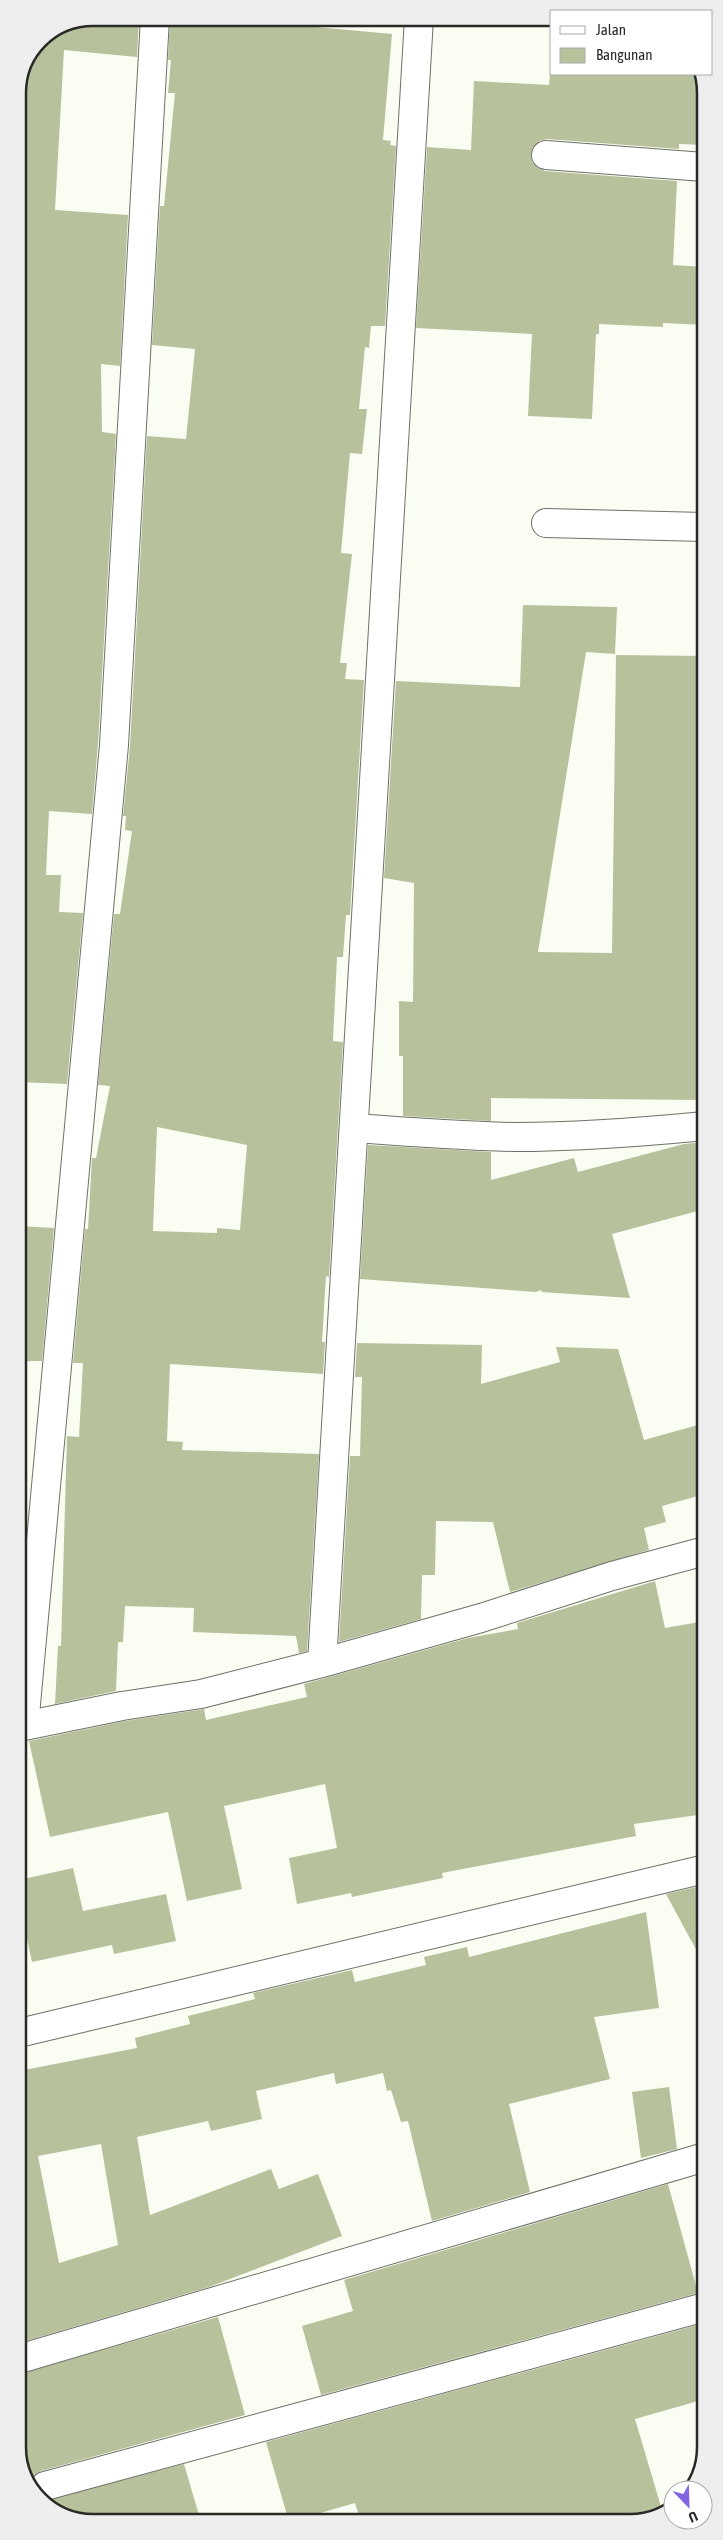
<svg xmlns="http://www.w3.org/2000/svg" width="723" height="2540" font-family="'Asap Condensed',sans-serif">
<rect width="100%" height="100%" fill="#f9fdf2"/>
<path fill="#b7c29d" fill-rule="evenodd" d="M 93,18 L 139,18 L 137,57 L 64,50 L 55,210 L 128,215 L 120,366 L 101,364 L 102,432 L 116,434 L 98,744 L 92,814 L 49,811 L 46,875 L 61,875 L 59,912 L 83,913 L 67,1084 L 18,1082 L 18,558 L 23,484 L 18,484 L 18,93 L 40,40 Z
M 170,18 L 262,18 L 262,22 L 392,34 L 383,140 L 391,141 L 390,145 L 396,146 L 385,326 L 371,326 L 369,348 L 365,347 L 359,409 L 367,409 L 362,454 L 350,453 L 341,553 L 352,554 L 340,663 L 347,663 L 345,679 L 364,680 L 350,915 L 346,915 L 343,957 L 337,957 L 333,1041 L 343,1042 L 329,1277 L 326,1276 L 322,1342 L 325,1342 L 323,1374 L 170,1364 L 167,1441 L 183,1442 L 182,1450 L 319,1454 L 307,1651 L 299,1653 L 296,1636 L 193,1632 L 194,1608 L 125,1606 L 123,1642 L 118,1642 L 116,1691 L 55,1704 L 58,1646 L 61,1646 L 67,1436 L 79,1437 L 83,1363 L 73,1363 L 85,1229 L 88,1229 L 92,1158 L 96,1158 L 110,1086 L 98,1085 L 114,914 L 120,914 L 132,831 L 125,830 L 126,816 L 123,816 L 130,746 L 147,436 L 186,439 L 195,349 L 152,345 L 160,206 L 164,206 L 175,93 L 168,93 L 171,60 L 168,60 ZM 157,1127 L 247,1145 L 240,1230 L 217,1228 L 217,1233 L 153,1231 Z
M 550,74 L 701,74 L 704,78 L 704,145 L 679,144 L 679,149 L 547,139 L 539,141 L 533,147 L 531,153 L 532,162 L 538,168 L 545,171 L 677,181 L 673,265 L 704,267 L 704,325 L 663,323 L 663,327 L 599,324 L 599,334 L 596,334 L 592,419 L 528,416 L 532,334 L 416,328 L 427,147 L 471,150 L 474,81 L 549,85 Z
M 523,605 L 617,607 L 615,654 L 586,652 L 538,952 L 612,953 L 616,655 L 704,656 L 705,1100 L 491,1098 L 491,1121 L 403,1116 L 403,1056 L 399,1056 L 399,1001 L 413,1002 L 414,883 L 384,878 L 396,681 L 520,687 Z
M 705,1142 L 705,1209 L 612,1234 L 630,1298 L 542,1292 L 541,1290 L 536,1292 L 360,1279 L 368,1145 L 491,1152 L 491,1180 L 574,1158 L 578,1172 L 684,1144 Z
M 18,1226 L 54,1228 L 42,1361 L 18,1361 Z
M 357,1343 L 482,1345 L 481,1384 L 560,1362 L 556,1347 L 618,1349 L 644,1440 L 705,1423 L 705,1494 L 662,1506 L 666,1522 L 644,1528 L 649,1550 L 510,1592 L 493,1522 L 436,1521 L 435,1575 L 422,1575 L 421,1619 L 339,1642 L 350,1456 L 360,1456 L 362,1377 L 355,1377 Z
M 655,1581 L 665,1628 L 705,1621 L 705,1814 L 634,1824 L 636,1836 L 442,1873 L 443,1878 L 390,1889 L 352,1897 L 351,1893 L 297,1904 L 289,1858 L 337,1848 L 325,1784 L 224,1806 L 242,1889 L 187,1901 L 168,1812 L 50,1837 L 29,1741 L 125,1721 L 204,1709 L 206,1720 L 307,1697 L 304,1684 L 468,1638 L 518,1629 L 517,1623 Z
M 73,1868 L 83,1911 L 166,1894 L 176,1941 L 114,1954 L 112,1945 L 32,1962 L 19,1901 L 19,1880 Z
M 705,1885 L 705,1966 L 666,1894 Z
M 646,1912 L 659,2008 L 594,2017 L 610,2079 L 509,2104 L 530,2192 L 432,2221 L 408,2121 L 401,2122 L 391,2090 L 387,2091 L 383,2073 L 336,2084 L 334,2073 L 256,2091 L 262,2119 L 211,2131 L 208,2121 L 137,2137 L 150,2215 L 271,2169 L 279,2189 L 318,2174 L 342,2236 L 209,2287 L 19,2343 L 19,2071 L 137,2048 L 135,2038 L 190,2024 L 188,2016 L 255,1999 L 253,1993 L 352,1970 L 355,1982 L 426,1965 L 424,1957 L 467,1947 L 469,1957 ZM 101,2144 L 118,2245 L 59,2263 L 38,2156 Z
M 669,2087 L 677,2149 L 641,2158 L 632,2092 Z
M 668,2184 L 698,2293 L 321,2395 L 302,2326 L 353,2311 L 344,2280 Z
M 218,2317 L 245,2415 L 41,2471 L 34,2475 L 30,2481 L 19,2462 L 19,2374 Z
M 705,2323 L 705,2399 L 635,2419 L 662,2510 L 648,2519 L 641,2521 L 361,2522 L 355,2503 L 289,2522 L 266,2442 Z
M 184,2464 L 201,2522 L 89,2522 L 42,2501 Z"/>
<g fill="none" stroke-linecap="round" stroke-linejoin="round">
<defs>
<path id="street" d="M 546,155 L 704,167
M 546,523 L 704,527
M 355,1128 C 408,1132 461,1136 515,1137 C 578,1137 642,1132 705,1126
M 322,1663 L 419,18
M 24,1726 L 114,745 L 155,18
M 19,1727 L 122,1706 L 201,1694 L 322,1663 L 481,1618 L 612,1576 L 705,1551
M 19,2033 L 705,1869
M 19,2359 L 705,2157
M 45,2486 L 705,2307"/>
</defs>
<use href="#street" stroke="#6e7167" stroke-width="30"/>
<use href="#street" stroke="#fff" stroke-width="28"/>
</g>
<path d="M0 0H723V2540H0ZM93 26H630A67 67 0 0 1 697 93V2447A67 67 0 0 1 630 2514H93A67 67 0 0 1 26 2447V93A67 67 0 0 1 93 26Z" fill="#eee" fill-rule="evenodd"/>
<path fill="none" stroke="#292a26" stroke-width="2.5" d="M93 26H630A67 67 0 0 1 697 93V2447A67 67 0 0 1 630 2514H93A67 67 0 0 1 26 2447V93A67 67 0 0 1 93 26Z"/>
<rect x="550" y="10" width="162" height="65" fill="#ffffff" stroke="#a9aaa8"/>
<rect x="560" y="26" width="25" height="8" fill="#ffffff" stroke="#a9aaa8"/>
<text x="596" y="35" font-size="15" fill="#292a26">Jalan</text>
<rect x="560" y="48" width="25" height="15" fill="#b7c29d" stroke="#a9aaa8"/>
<text x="596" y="60" font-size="15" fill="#292a26">Bangunan</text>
<g transform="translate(688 2505) rotate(157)"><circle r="24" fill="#ffffff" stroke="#a9aaa8"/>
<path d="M0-4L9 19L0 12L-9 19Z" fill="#8365e0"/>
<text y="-8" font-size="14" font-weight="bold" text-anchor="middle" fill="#292a26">U</text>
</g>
</svg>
